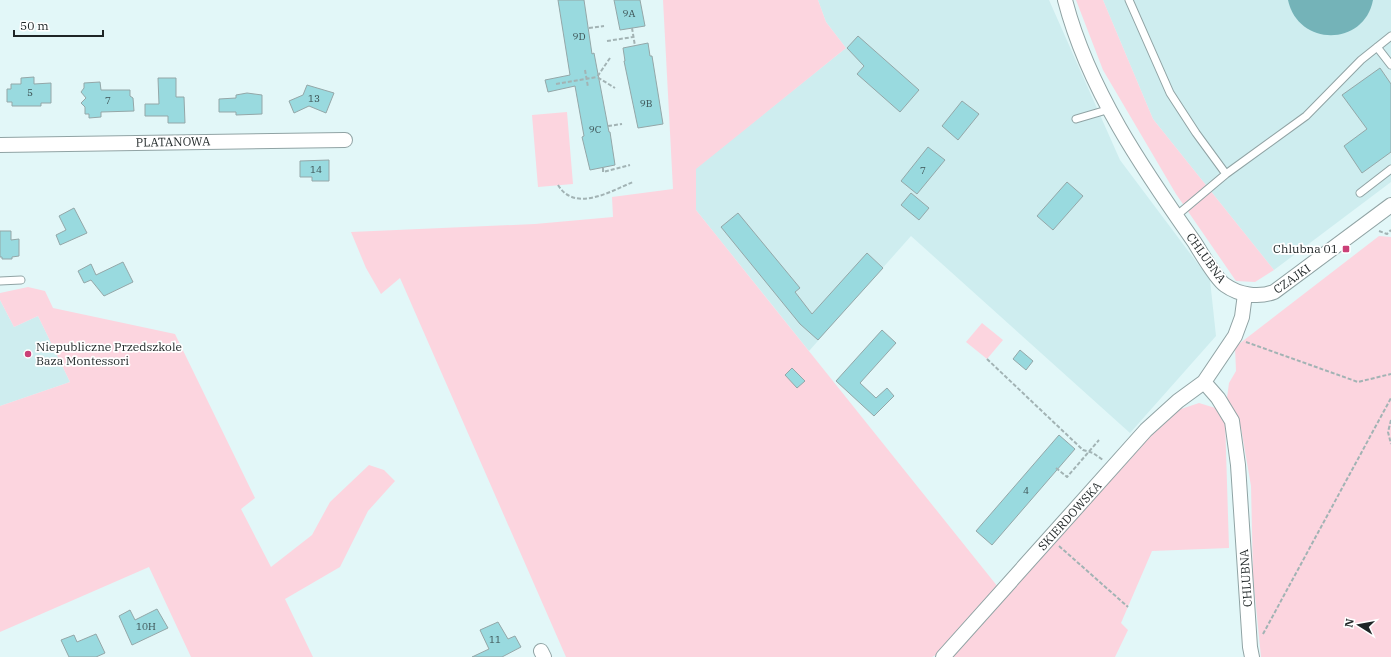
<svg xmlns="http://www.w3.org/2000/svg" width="1391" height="657" font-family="'IBM Plex Serif',serif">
<rect width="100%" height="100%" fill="#e2f7f8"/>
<path fill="#ceedef" d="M 818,0 L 1049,0 L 1120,160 L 1210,280 L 1216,336 L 1130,433 L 911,236 L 809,351 L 696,210 L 695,169 L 846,48 L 826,22 Z
M 1103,0 L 1391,0 L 1391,182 L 1274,270 L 1153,119 Z
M 0,300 L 14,327 L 38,316 L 70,382 L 0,406 Z"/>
<path fill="#fcd5df" d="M 663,0 L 818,0 L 826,22 L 846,48 L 696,169 L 696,210 L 998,587 L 940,653 L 932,657 L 566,657 L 400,278 L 381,294 L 366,268 L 351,232 L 535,224 L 613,217 L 612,197 L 673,189 Z
M 1076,0 L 1103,0 L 1153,119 L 1274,270 L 1255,282 L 1236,281 L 1176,194 L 1103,70 Z
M 567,112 L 573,184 L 538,187 L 532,115 Z
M 1379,236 L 1391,237 L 1391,657 L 1261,657 L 1253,576 L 1251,486 L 1241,428 L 1227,398 L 1229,383 L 1236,371 L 1235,347 Z
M 28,287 L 45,291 L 53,308 L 175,334 L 255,498 L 241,509 L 271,567 L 312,535 L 330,502 L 369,465 L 384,470 L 395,481 L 368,511 L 340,567 L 285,599 L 313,657 L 191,657 L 149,567 L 0,632 L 0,406 L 70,382 L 38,316 L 14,327 L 0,300 L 0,293 Z
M 982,323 L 1003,340 L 987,359 L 966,342 Z
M 1199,403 L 1222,410 L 1225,418 L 1229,548 L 1152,551 L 1121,623 L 1128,630 L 1115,657 L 950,657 L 1162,420 L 1178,410 Z"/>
<path fill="#74b3b8" d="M 1288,0 L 1373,0 C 1364,47 1298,47 1288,0 Z"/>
<path fill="#99dadf" stroke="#94a7a8" d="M 558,0 L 584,0 L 592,54 L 594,53 L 609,132 L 610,132 L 615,165 L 590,170 L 582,137 L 584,136 L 575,86 L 548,92 L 545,80 L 570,75 Z
M 614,0 L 640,0 L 645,26 L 620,30 Z
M 858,36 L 919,90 L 900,112 L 857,74 L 864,66 L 847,48 Z
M 648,43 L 650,56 L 652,56 L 663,124 L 638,128 L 624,61 L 625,61 L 623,48 Z
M 1380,68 L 1391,84 L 1391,152 L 1362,173 L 1344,146 L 1367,129 L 1342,95 Z
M 34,77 L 34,84 L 51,83 L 51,103 L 41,103 L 41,106 L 12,106 L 12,102 L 7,102 L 7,89 L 11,89 L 11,84 L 21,84 L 21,78 Z
M 158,78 L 176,78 L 176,97 L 184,97 L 185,123 L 168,123 L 168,116 L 145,116 L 145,104 L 159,104 Z
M 100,82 L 101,90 L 130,90 L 130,96 L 133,98 L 134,111 L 101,112 L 101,117 L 89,118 L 89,114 L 85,114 L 85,107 L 81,103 L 86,98 L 81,92 L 84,88 L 84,83 Z
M 307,85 L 334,93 L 326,113 L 309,106 L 294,113 L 289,101 L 303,95 Z
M 247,93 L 262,95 L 262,114 L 236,115 L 236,112 L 219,112 L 219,99 L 236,98 L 236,95 Z
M 962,101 L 979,114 L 958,140 L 942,126 Z
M 928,147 L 945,160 L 917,194 L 901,181 Z
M 329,160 L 329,181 L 312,181 L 312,177 L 300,177 L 300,161 Z
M 1067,182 L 1083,196 L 1053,230 L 1037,216 Z
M 911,193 L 929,208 L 919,220 L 901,205 Z
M 74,208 L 87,233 L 60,245 L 56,235 L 66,230 L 59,216 Z
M 738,213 L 800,288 L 795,292 L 812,314 L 867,253 L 883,268 L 818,340 L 800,324 L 721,227 Z
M 0,231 L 11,231 L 11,240 L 19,239 L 19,256 L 12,257 L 12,259 L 2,259 L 2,257 L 0,257 Z
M 123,262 L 133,282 L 104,296 L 91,280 L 84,283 L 78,271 L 91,264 L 96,275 Z
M 882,330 L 896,343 L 860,383 L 876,398 L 887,388 L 894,396 L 874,416 L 836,381 Z
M 1020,350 L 1033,361 L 1026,370 L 1013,359 Z
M 792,368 L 805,381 L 797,388 L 785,375 Z
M 1059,435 L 1075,449 L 992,545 L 976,531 Z
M 157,609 L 168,628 L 132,645 L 119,616 L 130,610 L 135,620 Z
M 498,622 L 508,639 L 515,636 L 521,647 L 502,657 L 472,657 L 489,649 L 480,630 Z
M 96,634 L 105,653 L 96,657 L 69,657 L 61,640 L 74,635 L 77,642 Z"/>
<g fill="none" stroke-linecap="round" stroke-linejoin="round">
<defs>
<path id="lane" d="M 1129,0 L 1170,93 L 1196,133 L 1226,174
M 1377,47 L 1391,65
M 1076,119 L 1110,109
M 1360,193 L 1391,169
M 1176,216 L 1226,174 L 1306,116 L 1361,60 L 1391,36
M 0,281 L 21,280"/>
<path id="street" d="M 1065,0 C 1088,89 1143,169 1195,243 C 1201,253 1217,280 1225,285 C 1239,295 1258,298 1274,292 L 1391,205
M 0,145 L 345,140
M 1245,294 L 1242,317 L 1235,336 L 1204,382 L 1218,398 L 1232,421 L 1238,465 L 1250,647 L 1252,657
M 541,651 L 544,657
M 943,657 L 1146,430 L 1178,401 L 1204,382"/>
</defs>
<use href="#lane" stroke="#90a3a4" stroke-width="9"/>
<use href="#street" stroke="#90a3a4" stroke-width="16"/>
<path stroke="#a2b3b4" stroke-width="2" stroke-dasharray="4 2" stroke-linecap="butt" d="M 589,28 L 604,26
M 632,28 L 635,46
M 607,41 L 633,37
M 610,58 L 597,77 L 615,88
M 585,70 L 588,87
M 556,84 L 597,77
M 608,126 L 622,124
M 603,168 L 603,172 L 630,165
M 558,185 C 575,213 611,191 633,182
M 1379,231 L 1387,234 L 1391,230
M 1246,342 L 1358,382 L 1391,374
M 987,359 L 1083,450 L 1093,453 L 1103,460
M 1391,420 L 1388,432 L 1391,444
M 1056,468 L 1067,477 L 1099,440
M 1059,546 L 1128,607
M 1263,634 L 1391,398"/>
<use href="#lane" stroke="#fff" stroke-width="7"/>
<use href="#street" stroke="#fff" stroke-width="14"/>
</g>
<g fill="#ca4077" stroke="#fff" stroke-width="1.5">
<rect x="1342" y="245" width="8" height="8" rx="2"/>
<circle cx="28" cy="354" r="4"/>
</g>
<g text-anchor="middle" stroke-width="3.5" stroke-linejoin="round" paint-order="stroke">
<g font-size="10" fill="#3d5254">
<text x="629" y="17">9A</text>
<text x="579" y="40">9D</text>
<text x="30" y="96">5</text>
<text x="314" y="102">13</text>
<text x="108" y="104">7</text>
<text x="646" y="107">9B</text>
<text x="595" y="133">9C</text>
<text x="316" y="173">14</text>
<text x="923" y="174">7</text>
<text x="1026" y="494">4</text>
<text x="146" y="630">10H</text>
<text x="495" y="643">11</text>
</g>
<g font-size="12" fill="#1e2526" stroke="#fff">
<text transform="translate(173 142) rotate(-1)" y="4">PLATANOWA</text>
<text transform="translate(1206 258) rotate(54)" y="4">CHLUBNA</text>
<text transform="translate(1292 279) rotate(-35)" y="4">CZAJKI</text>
<text transform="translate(1070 516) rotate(-48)" y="4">SKIERDOWSKA</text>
<text transform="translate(1246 578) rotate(-94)" y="4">CHLUBNA</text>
</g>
<g font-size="12" fill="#1e2526" stroke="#fff" text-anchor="end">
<text x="1338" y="253">Chlubna 01</text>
<text x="36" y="351" text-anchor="start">Niepubliczne Przedszkole<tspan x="36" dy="14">Baza Montessori</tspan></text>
</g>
</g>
<g transform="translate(1359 625) rotate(281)" stroke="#ffffff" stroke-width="3" paint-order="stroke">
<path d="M0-3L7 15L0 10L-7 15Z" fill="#1e2526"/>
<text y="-6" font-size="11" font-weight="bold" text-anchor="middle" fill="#1e2526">N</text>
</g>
<path d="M14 30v6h89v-6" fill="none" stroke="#1e2526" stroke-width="2"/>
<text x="20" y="30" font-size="12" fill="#1e2526" stroke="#ffffff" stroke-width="3" paint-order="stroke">50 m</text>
</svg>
